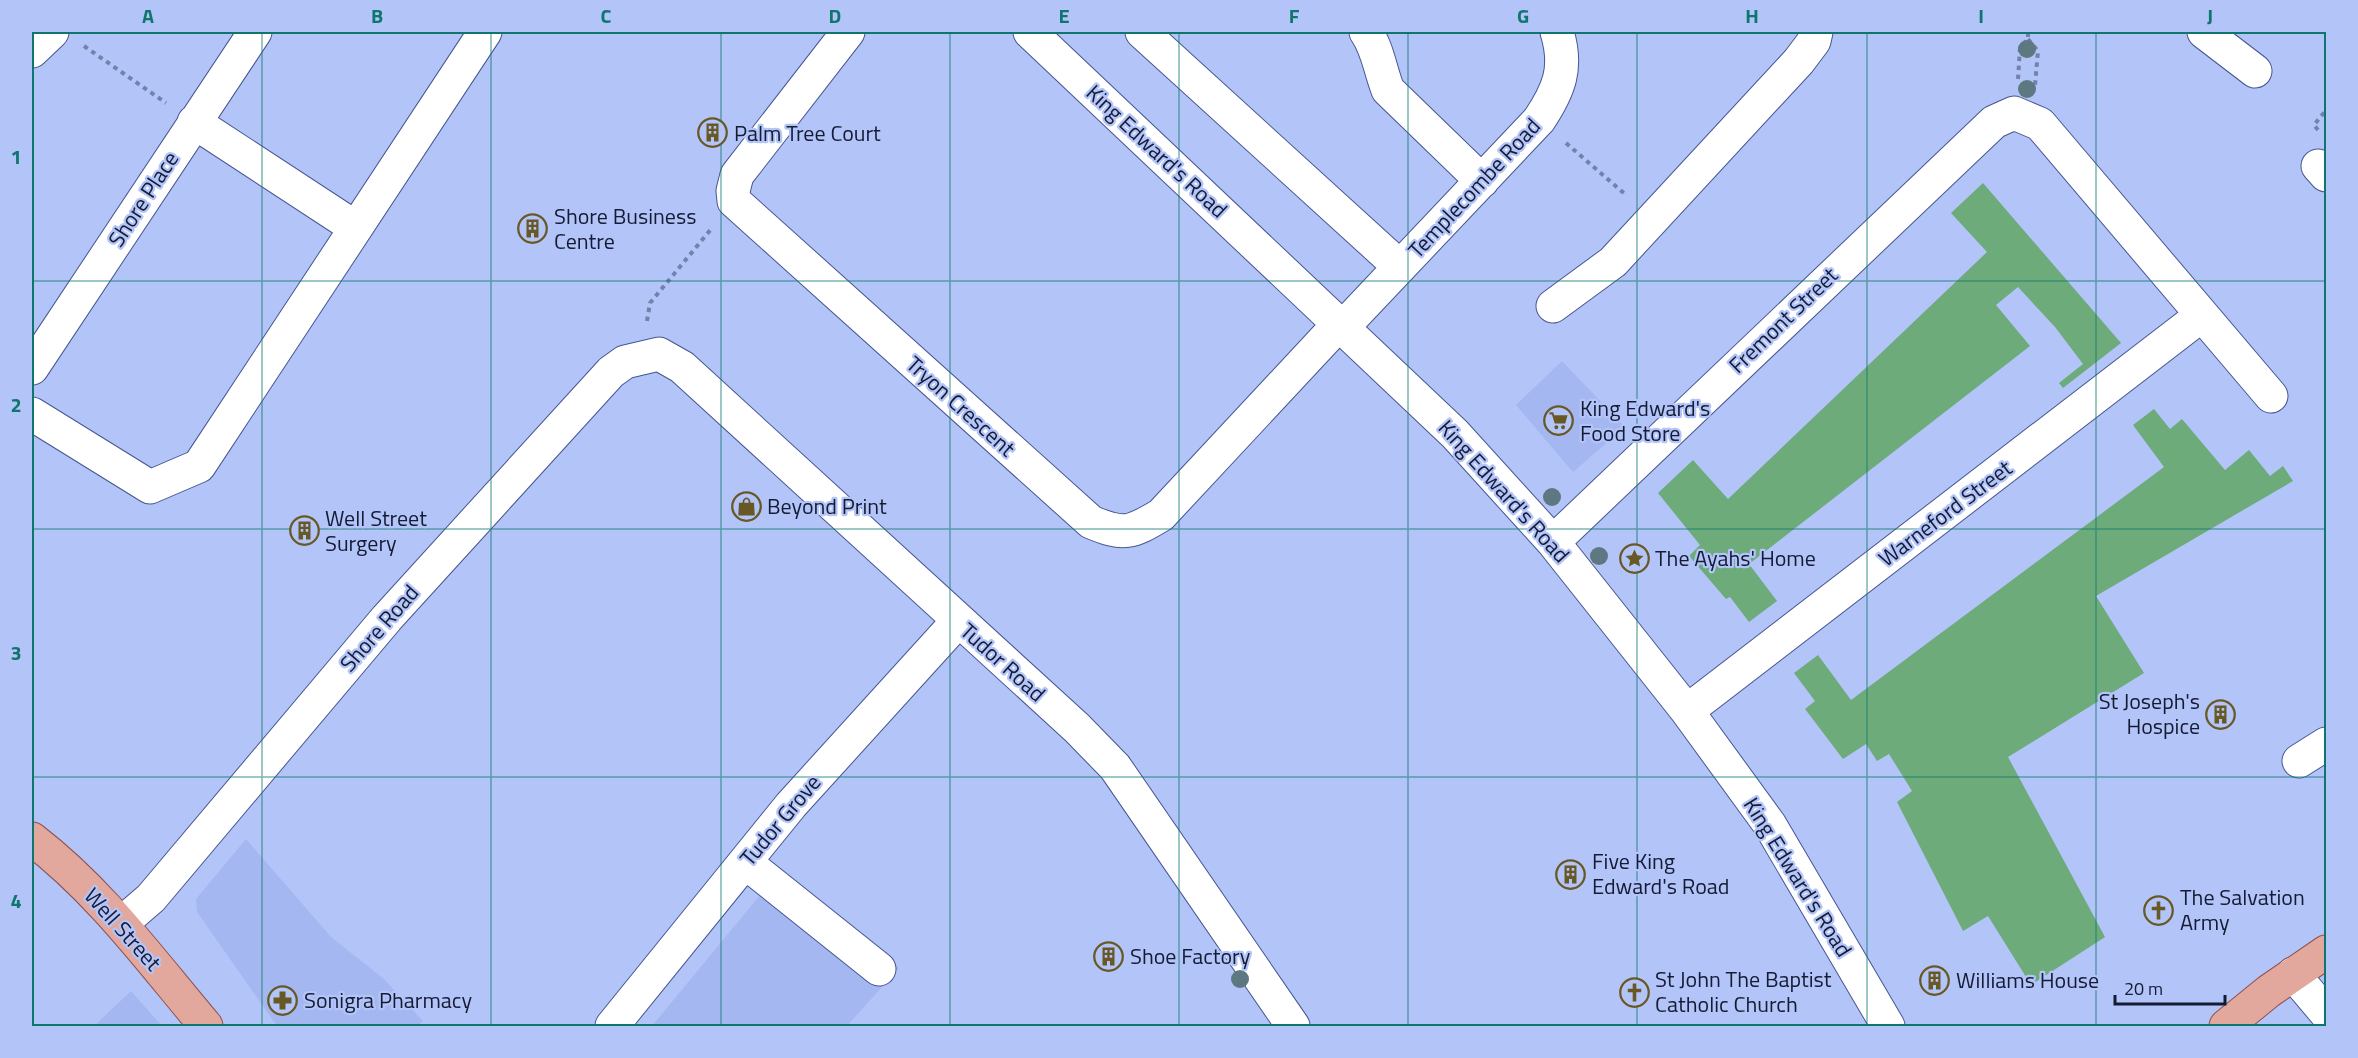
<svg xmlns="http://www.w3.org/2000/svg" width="2358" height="1058" font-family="'Titillium Web',sans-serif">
<rect width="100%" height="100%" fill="#b3c4f9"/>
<path fill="#a5b7f0" d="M 1562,361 L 1625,427 L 1573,472 L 1516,405 Z
M 246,839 L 331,937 L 384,979 L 423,1021 L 418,1026 L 277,1026 L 197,912 L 196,899 Z
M 779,872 L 899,968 L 847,1026 L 652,1026 Z
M 131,991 L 162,1026 L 94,1026 Z"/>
<path fill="#6dab7b" d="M 1983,183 L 2121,343 L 2063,388 L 2059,383 L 2083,364 L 2055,327 L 2018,287 L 1996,305 L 2030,346 L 1749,564 L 1777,601 L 1749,622 L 1730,597 L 1726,599 L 1689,556 L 1700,545 L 1658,493 L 1693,460 L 1728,499 L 1987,252 L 1951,213 Z
M 2154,409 L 2170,429 L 2182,419 L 2225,470 L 2249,450 L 2270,476 L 2283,466 L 2293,481 L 2096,596 L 2144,673 L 2008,757 L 2105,937 L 2031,985 L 1988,916 L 1963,931 L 1897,802 L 1912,791 L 1889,754 L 1877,761 L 1866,744 L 1843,759 L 1805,709 L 1815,701 L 1794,673 L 1818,655 L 1851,700 L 2164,467 L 2133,425 Z"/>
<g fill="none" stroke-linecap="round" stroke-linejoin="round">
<defs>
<path id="minor" d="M 848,32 L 737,175 L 733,191 L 734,201 L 1091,522 C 1124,536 1131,533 1161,515 L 1340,323
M 1030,32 L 1455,434 L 1553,542 L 1687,711 L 1770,825 L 1888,1026
M 1142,32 L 1400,267
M 1366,32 C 1378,49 1380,70 1388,90 L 1482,181
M 2204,32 L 2255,71
M 32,51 L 52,32
M 194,122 L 356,228
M 2318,166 L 2326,175
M 1553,306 L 1613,262 L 1799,61 L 1814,41 L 1816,32
M 1344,326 L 1539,120 C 1559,90 1568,68 1557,32
M 32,368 L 255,32
M 32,414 L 150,487 L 199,466 L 485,32
M 1553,542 L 1994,122 L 2014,113 L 2040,124 L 2271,396
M 1687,711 L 2202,315
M 2299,761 L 2326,744
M 745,862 L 879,969
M 122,923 L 151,898 L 387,618 L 611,372 L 625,362 L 659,354 L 682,367 L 1077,728 L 1115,767 L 1293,1026
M 2293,974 L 2326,1013
M 612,1026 L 791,805 L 958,621"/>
<path id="major" d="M 32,839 C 101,892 151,961 206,1026
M 2226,1026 L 2269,991 L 2326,952"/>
</defs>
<use href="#minor" stroke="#465690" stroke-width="35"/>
<use href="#major" stroke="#8e514e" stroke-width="35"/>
<path stroke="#7481aa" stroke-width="4" stroke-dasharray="4.5 4.5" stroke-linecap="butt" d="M 2028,39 L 2038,51 L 2035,85
M 84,46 L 166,103
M 2018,79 L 2020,48 L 2028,39 L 2028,32
M 2318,130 L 2314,125 L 2326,110
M 1566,143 L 1626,195
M 647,321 L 650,303 L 712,228"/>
<use href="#minor" stroke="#fff" stroke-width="33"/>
<use href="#major" stroke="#e2a89e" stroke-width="33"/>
</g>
<g fill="#5e7882">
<circle cx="2027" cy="49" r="9"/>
<circle cx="2027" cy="89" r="9"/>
<circle cx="1552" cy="497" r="9"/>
<circle cx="1599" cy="556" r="9"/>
<circle cx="1240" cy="979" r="9"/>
</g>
<path fill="none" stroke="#0f766e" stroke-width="1.5" stroke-opacity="0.55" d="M 262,32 L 262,1026M 491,32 L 491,1026M 721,32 L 721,1026M 950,32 L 950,1026M 1179,32 L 1179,1026M 1408,32 L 1408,1026M 1637,32 L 1637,1026M 1867,32 L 1867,1026M 2096,32 L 2096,1026M 32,281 L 2326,281M 32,529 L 2326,529M 32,777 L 2326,777"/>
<defs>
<symbol id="building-ring" viewBox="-11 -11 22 22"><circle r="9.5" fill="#b3c4f9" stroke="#685825" stroke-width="1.5"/><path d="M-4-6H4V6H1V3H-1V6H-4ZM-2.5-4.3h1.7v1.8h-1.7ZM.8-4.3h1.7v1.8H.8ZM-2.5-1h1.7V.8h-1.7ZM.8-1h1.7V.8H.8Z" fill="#685825"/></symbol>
<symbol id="supermarket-ring" viewBox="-11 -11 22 22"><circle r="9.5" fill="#b3c4f9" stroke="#685825" stroke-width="1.5"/><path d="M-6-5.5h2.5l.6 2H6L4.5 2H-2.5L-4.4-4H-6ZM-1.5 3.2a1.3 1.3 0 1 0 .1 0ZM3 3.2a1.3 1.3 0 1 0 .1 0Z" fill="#685825"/></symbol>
<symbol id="shop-ring" viewBox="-11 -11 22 22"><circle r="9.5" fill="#b3c4f9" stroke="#685825" stroke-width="1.5"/><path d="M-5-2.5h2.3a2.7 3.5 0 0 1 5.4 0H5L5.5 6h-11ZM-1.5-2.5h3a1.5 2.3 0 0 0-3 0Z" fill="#685825"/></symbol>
<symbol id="sight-ring" viewBox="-11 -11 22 22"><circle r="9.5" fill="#b3c4f9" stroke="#685825" stroke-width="1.5"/><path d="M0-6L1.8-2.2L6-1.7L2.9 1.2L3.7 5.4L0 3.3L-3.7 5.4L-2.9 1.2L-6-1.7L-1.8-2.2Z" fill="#685825"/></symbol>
<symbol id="church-ring" viewBox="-11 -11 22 22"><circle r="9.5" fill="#b3c4f9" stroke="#685825" stroke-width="1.5"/><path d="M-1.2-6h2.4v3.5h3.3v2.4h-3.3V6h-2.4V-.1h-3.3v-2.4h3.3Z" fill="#685825"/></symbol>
<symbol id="pharmacy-ring" viewBox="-11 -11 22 22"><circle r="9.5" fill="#b3c4f9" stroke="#685825" stroke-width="1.5"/><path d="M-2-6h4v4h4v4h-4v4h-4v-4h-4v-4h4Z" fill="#685825"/></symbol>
</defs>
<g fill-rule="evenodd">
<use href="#building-ring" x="696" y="116" width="33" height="33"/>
<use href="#building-ring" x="516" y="212" width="33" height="33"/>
<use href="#supermarket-ring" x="1542" y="404" width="33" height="33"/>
<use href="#shop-ring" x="730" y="490" width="33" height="33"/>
<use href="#building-ring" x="288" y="514" width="33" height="33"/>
<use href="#sight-ring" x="1618" y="542" width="33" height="33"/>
<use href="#building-ring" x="2204" y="698" width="33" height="33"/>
<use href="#building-ring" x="1554" y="858" width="33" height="33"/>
<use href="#church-ring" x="2142" y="894" width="33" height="33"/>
<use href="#building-ring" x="1092" y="940" width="33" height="33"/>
<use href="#building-ring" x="1918" y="964" width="33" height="33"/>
<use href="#church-ring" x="1618" y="976" width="33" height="33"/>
<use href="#pharmacy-ring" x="266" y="984" width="33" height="33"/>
</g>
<g text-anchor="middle" stroke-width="4.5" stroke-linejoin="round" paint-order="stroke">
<g font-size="22" fill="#141b33" stroke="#b3c4f9" text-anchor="start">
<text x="734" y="141">Palm Tree Court</text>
<text x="554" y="224">Shore Business<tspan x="554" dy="25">Centre</tspan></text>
<text x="1580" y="416">King Edward's<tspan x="1580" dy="25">Food Store</tspan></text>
<text x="767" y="514">Beyond Print</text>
<text x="325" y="526">Well Street<tspan x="325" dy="25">Surgery</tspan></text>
<text x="1655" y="566">The Ayahs' Home</text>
<text x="2200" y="709" text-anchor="end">St Joseph's<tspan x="2200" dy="25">Hospice</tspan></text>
<text x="1592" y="869">Five King<tspan x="1592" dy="25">Edward's Road</tspan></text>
<text x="2180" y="905">The Salvation<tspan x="2180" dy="25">Army</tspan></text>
<text x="1130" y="964">Shoe Factory</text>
<text x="1655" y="987">St John The Baptist<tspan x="1655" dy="25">Catholic Church</tspan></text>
<text x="1956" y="988">Williams House</text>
<text x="304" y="1008">Sonigra Pharmacy</text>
</g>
<g font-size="22" fill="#141b33" stroke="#b3c4f9">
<text transform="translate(1157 151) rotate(43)" y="8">King Edward's Road</text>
<text transform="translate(1474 188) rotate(-47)" y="8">Templecombe Road</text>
<text transform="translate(143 199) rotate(-57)" y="8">Shore Place</text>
<text transform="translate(1783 320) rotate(-44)" y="8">Fremont Street</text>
<text transform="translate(961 406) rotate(42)" y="8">Tryon Crescent</text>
<text transform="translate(1504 491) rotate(48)" y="8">King Edward's Road</text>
<text transform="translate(1945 513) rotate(-37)" y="8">Warneford Street</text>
<text transform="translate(379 628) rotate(-49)" y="8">Shore Road</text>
<text transform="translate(1003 662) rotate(42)" y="8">Tudor Road</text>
<text transform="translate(780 820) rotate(-50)" y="8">Tudor Grove</text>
<text transform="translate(1798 877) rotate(58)" y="8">King Edward's Road</text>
<text transform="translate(123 929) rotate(48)" y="8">Well Street</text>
</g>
</g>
<rect width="2358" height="1058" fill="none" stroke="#b3c4f9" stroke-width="66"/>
<path d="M2115 995v9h110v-9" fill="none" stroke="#141b33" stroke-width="3"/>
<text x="2124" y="995" font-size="18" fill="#141b33" stroke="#b3c4f9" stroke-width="4.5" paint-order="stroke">20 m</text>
<rect x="33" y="33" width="2292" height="992" fill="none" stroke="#0f766e" stroke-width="2"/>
<g font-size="20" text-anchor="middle" font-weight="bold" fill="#0f766e">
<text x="148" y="23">A</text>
<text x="377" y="23">B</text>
<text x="606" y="23">C</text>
<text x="835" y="23">D</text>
<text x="1064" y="23">E</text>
<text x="1294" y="23">F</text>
<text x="1523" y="23">G</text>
<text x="1752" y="23">H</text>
<text x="1981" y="23">I</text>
<text x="2210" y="23">J</text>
<text x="16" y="164">1</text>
<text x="16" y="412">2</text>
<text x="16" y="660">3</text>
<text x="16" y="908">4</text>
</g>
</svg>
